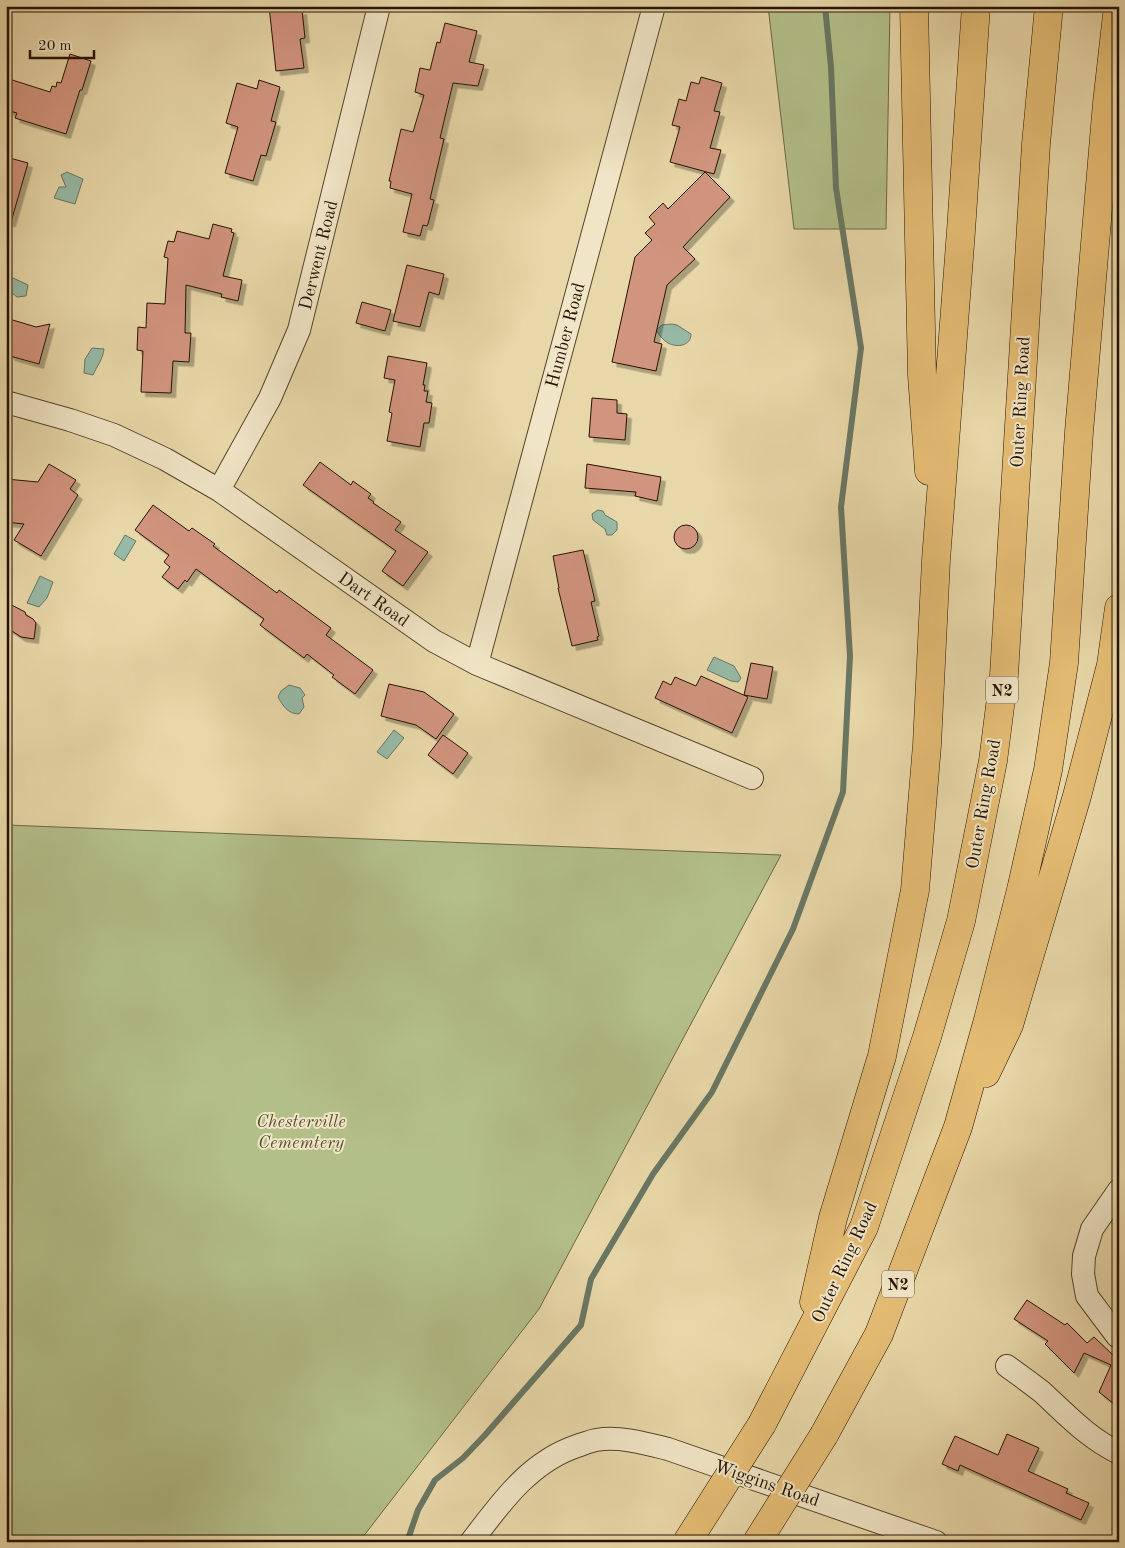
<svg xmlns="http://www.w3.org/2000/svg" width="1125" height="1548" font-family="'Old Standard TT',serif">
<defs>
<filter id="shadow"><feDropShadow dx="4.5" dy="4.5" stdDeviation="0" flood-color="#0004"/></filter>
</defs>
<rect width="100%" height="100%" fill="#e8d7a8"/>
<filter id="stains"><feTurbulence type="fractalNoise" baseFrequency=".004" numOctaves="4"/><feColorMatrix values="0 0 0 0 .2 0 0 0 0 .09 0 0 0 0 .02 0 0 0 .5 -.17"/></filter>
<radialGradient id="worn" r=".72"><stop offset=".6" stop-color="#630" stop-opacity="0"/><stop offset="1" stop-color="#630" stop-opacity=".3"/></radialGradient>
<path fill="#b3bf89" stroke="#6c6844" d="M 768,6 L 890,6 L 886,229 L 794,229 Z
M 6,825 L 781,855 L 539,1309 L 359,1542 L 6,1542 Z"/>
<path fill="#97baa7" stroke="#697764" d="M 67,172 L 83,179 L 75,204 L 54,198 L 59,187 L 66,187 L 61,175 Z
M 9,276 L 28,285 L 26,296 L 17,297 L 6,288 L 6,277 Z
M 671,324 L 677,325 L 691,334 C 691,346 677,348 668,343 C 663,340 659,335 656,330 L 662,325 Z
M 92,348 L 104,349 C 103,359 97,366 93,375 L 84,373 L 85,359 Z
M 598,510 L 603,511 L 605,515 L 617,522 L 617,530 L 612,535 L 607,535 L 605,529 L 593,520 L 592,514 Z
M 125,535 L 136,541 L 124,561 L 114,554 Z
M 40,576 L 53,582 L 47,598 L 39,607 L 27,603 Z
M 714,657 L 734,666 L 741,678 L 738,682 L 731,681 L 707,670 Z
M 289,685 L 300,688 L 305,695 L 302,698 L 304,707 L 299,714 C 288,714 283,706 278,697 L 281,691 Z
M 394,730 L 404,738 L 387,759 L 377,752 Z"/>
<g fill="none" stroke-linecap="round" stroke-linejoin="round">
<path stroke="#697764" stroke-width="6" d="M 407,1542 L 418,1510 L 435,1480 L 463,1458 L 485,1435 L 581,1325 L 591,1279 L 653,1174 L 712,1092 L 793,929 L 843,792 L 850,656 L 841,507 L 861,348 L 836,188 L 831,67 L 825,6"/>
</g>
<path fill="#d1947e" stroke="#251200" filter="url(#shadow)" d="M 269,6 L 298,6 L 298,11 L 302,10 L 305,38 L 300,39 L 304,68 L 276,71 Z
M 445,23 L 477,31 L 469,62 L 484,65 L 478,86 L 453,83 L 440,138 L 444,139 L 430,199 L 434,200 L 428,224 L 427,226 L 423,225 L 420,236 L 403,232 L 412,194 L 390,188 L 391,181 L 389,181 L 401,129 L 413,132 L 424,95 L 415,92 L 420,68 L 430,70 L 437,42 L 440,43 Z
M 70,54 L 91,61 L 82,90 L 80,90 L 66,134 L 15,118 L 17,113 L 6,110 L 6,78 L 50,92 L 52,86 L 56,87 L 57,82 L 61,83 Z
M 701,77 L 722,83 L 714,111 L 720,112 L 710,148 L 721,150 L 714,174 L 670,162 L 680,127 L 672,125 L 679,99 L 686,101 L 691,82 L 699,84 Z
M 259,80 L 280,87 L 271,121 L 276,122 L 266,156 L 261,155 L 253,181 L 225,173 L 238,127 L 226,123 L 237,83 L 257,89 Z
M 6,157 L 28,163 L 11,222 L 6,222 Z
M 705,172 L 730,197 L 683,247 L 695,259 L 667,285 L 654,342 L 662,344 L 656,371 L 612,362 L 635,257 L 652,240 L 645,233 L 655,224 L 649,217 L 663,203 L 668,209 Z
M 213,224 L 232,229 L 231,232 L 234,233 L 223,276 L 242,280 L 238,301 L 221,297 L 222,294 L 186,285 L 185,333 L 191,333 L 189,362 L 173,361 L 171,393 L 141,392 L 143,351 L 137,350 L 138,327 L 146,328 L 147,303 L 165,304 L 168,258 L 164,257 L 168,241 L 174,242 L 177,231 L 209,239 Z
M 407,265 L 444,274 L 439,295 L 429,292 L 420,327 L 393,321 Z
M 362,302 L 391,310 L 385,331 L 356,323 Z
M 6,318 L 36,327 L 50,324 L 39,364 L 10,356 L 10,354 L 6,353 Z
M 388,356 L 427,363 L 423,385 L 425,385 L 424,391 L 428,391 L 426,402 L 432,403 L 429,423 L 424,423 L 420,447 L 387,441 L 392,413 L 389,412 L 395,380 L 384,378 Z
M 592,398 L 617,400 L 617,413 L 627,414 L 625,440 L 589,437 Z
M 320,462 L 351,485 L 353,481 L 371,494 L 368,498 L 374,502 L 373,503 L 401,522 L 395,530 L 428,552 L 403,586 L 382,571 L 396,551 L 303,485 Z
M 49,464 L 76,480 L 70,489 L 78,495 L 41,556 L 14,540 L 24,524 L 6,522 L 6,479 L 38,482 Z
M 587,464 L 661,477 L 657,501 L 635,496 L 636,492 L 585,488 Z
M 153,505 L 189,531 L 192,528 L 215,544 L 213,546 L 277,593 L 279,590 L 331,628 L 326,635 L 373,670 L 355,694 L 332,677 L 334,675 L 307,654 L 304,658 L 260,625 L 264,619 L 196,569 L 187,582 L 185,580 L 178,589 L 162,577 L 170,567 L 164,562 L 169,555 L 135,530 Z
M674 537a12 12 0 1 1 24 0a12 12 0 1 1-24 0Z
M 583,550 L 595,601 L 591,602 L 599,636 L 597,637 L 598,640 L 572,646 L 558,588 L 559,588 L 553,556 Z
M 6,602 L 25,612 L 26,615 L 33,619 L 36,623 L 34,639 L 21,637 L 6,627 Z
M 751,663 L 773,667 L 767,699 L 744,695 Z
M 701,676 L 748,697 L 732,733 L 655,698 L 663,681 L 671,685 L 675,677 L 696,686 Z
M 389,684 L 424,692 L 454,714 L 436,739 L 416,725 L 381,716 Z
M 443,735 L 468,753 L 453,774 L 428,755 Z
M 1027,1300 L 1065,1325 L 1067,1323 L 1087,1343 L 1094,1337 L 1115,1357 L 1119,1349 L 1119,1408 L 1099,1392 L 1111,1365 L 1084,1353 L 1074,1373 L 1045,1344 L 1048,1341 L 1014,1319 Z
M 1007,1434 L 1039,1448 L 1028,1471 L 1068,1489 L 1066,1493 L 1089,1503 L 1081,1520 L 960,1465 L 958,1471 L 942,1464 L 955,1436 L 998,1455 Z"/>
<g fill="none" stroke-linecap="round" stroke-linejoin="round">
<defs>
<path id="minor" d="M 6,402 L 70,420 L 114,435 L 165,459 L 219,490 L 434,641 L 477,664 L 752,778
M 219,490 L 270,398 L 299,330 L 379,6
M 477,664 L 654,6
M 1117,1336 L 1087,1296 L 1083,1274 L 1084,1256 L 1092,1229 L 1119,1190
M 1007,1366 C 1019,1375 1031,1383 1042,1392 C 1067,1415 1088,1438 1119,1453
M 471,1542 C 500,1504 529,1462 577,1446 C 583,1444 590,1441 596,1440 C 620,1436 644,1443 668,1449 L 936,1542"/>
<path id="highway" d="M 914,6 L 922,375 L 929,471
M 986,1073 L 1009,1025 L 1077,796 L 1111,665 L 1119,608
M 814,1302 L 833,1218 L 882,1056 L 915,890 L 927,745 L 936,560 L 961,231 L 976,6
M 762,1424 L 864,1227 L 927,1037 L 961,921 L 993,761 L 1004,675 L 1036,144 L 1049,6
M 824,1435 L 879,1334 L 958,1127 L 988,1020 L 1021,890 L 1048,770 L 1064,663 L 1079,432 L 1107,103 L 1118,6"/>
</defs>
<use href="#minor" stroke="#56432a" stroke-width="24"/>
<use href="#highway" stroke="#251200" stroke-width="29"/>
<use href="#minor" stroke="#f0e5c6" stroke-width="22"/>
<use href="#highway" stroke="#e4bc74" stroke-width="28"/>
<defs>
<path id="highway-bridge" d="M 687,1542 L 762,1424
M 757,1542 L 824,1435"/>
</defs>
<use href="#highway-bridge" stroke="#251200" stroke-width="29" stroke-linecap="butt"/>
<use href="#highway-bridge" stroke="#e4bc74" stroke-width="28"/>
</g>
<g text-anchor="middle" stroke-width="4" stroke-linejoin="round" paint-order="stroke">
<g fill="#f0e5c6" stroke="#62513b" stroke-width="1">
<rect x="986" y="676.5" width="32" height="27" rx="4"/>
<rect x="882" y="1270.5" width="32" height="27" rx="4"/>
</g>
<g font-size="16" font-weight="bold" fill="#251200">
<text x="1002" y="696">N2</text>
<text x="898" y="1290">N2</text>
</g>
<g font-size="18" fill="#251200" stroke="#f0e5c6">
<text transform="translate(318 255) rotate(-76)" y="6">Derwent Road</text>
<text transform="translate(565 335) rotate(-75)" y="6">Humber Road</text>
<text transform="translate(1020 402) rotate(-87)" y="6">Outer Ring Road</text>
<text transform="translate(374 599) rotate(35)" y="6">Dart Road</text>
<text transform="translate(983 804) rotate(-80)" y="6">Outer Ring Road</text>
<text transform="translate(844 1262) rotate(-65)" y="6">Outer Ring Road</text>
<text transform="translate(767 1483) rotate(19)" y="6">Wiggins Road</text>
</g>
<g font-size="18" font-style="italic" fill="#574f30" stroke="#f0e5c6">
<text x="301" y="1127">Chesterville<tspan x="301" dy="21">Cememtery</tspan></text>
</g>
</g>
<rect width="1125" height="1548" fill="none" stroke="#e8d7a8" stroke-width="25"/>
<rect x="8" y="8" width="1110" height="1533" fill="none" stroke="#251200" stroke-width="2.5"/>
<rect x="12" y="12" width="1100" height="1523" fill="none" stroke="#251200"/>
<path d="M30 50v8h64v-8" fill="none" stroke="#251200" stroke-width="2.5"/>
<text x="38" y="50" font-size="15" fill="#251200" stroke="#f0e5c6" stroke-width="4" paint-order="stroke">20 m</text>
<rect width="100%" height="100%" filter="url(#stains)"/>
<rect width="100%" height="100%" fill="url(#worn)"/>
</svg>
